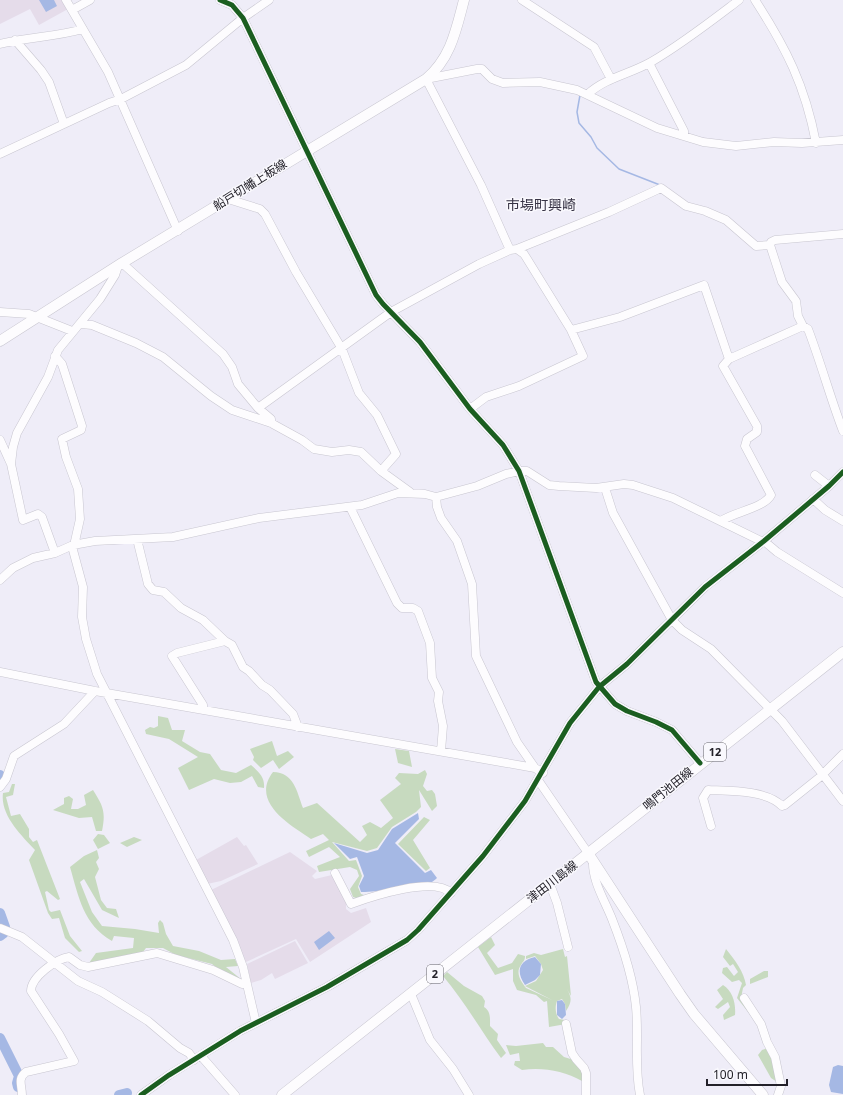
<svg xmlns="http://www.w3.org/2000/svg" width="843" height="1095" font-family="'Noto Sans','Noto Sans JP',sans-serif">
<rect width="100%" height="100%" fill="#efedf8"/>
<path fill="#e5dcea" d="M 0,0 L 63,0 L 68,9 L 39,25 L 30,9 L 0,24 Z
M 237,837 L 244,846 L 246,845 L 258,864 L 221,881 L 207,884 L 196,860 Z
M 290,852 L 317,871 L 312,876 L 315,879 L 332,875 L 346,901 L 346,909 L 351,913 L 366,908 L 371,922 L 310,962 L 296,939 L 246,962 L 211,890 Z
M 295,941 L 308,963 L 275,979 L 272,973 L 261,980 L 251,983 L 247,964 Z"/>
<path fill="#c7dabf" d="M 158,716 L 168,718 L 172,730 L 185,730 L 182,741 L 200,752 L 210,754 L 221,770 L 236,773 L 251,765 C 259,772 265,777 264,788 L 258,787 L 252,776 L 241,782 L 230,783 L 214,779 L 189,790 L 178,768 L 198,757 L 169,739 L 146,734 L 145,730 L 150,727 L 154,728 L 158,726 Z
M 272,741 L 277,756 L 288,751 L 294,757 L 279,769 L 273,760 L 261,768 L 253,760 L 254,757 L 250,749 Z
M 395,749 L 409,751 L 412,767 L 398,763 Z
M 425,770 L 427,774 L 423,786 L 427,791 L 432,790 L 435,794 L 437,806 L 432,811 L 419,790 L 421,807 L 416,812 L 392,827 L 377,848 L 367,851 L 332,842 L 349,861 L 356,860 L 362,876 L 358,887 L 361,894 L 367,896 L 359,899 L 353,897 L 350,889 L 359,876 L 357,870 L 350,867 L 319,872 L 317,866 L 340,857 L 329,847 L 309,857 L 306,851 L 329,840 L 323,834 L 311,839 C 290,825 250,802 273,772 C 294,772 297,792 303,808 L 317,803 L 360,842 L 367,835 L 362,826 L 370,822 L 381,828 L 393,818 L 380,800 L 401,784 L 395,778 L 399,773 L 418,774 Z
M 12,784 L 15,784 L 13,795 L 6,797 L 11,816 L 20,814 L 29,829 L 29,837 L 33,842 L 37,840 L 60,899 L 58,900 L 47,891 L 45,892 L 49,910 L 51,912 L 60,910 L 70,936 L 82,951 L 79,952 L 65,938 L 59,918 L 52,919 L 48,913 L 29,860 L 35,850 C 21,835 0,815 3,793 L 9,792 Z
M 93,790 C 103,806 106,811 102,831 L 96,831 L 92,817 L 79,818 L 53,810 L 64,804 L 64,798 L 69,796 L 73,799 L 71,809 L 78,809 L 86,805 L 84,795 Z
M 424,817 L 430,820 L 413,840 L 430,868 L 426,871 L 398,844 Z
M 98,834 L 104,835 L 110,843 L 98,849 L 93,840 Z
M 134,837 L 142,840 L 127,847 L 120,843 Z
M 97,850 L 99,858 L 96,862 L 99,869 L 95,877 L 101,900 L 107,908 L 116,909 L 119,918 L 102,910 L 84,879 L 80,882 L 92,912 L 102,926 L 135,929 L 159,933 L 158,923 L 160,920 L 163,923 L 166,934 L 173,946 L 199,951 L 221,960 L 235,959 L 238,966 L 226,967 L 242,980 L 218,969 L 212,964 L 176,955 L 163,948 L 146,948 L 143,952 L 89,963 L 96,953 L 133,948 L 134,938 L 114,936 L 112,941 C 83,924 79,898 70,867 L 84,856 Z
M 491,937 L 495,945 L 487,953 L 498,968 L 512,963 L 518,954 L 525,956 C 525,961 523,961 521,965 C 515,973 521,981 526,988 L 552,1000 L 525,986 L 536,981 L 543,970 L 541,964 L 535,956 L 526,959 L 526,956 L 534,953 L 541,955 L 563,949 L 565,957 L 567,956 L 571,996 L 567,989 C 572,998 572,1002 566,1011 L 565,1004 L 562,999 L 557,1001 C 555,1006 555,1014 559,1019 L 565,1020 L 566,1024 L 549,1027 L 547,1001 L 544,1002 L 536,995 L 517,990 L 513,981 L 513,969 L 495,975 L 478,947 Z
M 726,949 C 735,960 744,972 746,985 L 743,988 L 741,998 L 756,1022 L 737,998 L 742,983 L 739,980 L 732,982 L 722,973 L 723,968 L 727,967 L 734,976 L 738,972 L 733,964 L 730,966 L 723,957 Z
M 764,971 L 768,971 L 768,977 L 750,984 L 750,979 Z
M 447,972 L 464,986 L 482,996 L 485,1001 L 484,1007 C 491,1011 490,1019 490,1026 L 498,1034 L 497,1040 L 506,1053 L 501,1058 C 481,1031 465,1002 443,976 Z
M 723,985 C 733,991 736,1004 735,1015 L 724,1020 L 723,1015 L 730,1007 L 728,1002 L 718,1009 L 715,1007 L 723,999 L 717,990 Z
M 543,1043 L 546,1047 L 553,1047 L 564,1057 L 574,1060 L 583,1069 L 584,1079 L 582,1081 C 564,1071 543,1067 522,1070 L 514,1065 L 515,1061 L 520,1061 L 519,1053 L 510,1055 L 506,1045 L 516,1046 Z
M 768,1048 L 773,1059 L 777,1082 L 771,1078 L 758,1055 L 762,1050 Z"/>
<path fill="#a5b8e4" d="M 39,0 L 54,0 L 57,6 L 46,12 Z
M 418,813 L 419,819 L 395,843 L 425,873 L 431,870 L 437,878 C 435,880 432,882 429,884 C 424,886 366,893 361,892 L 359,886 L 364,876 L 357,857 L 350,859 L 334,843 L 367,853 L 378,850 L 392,829 Z
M 329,931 L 335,938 L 319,950 L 314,942 Z
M 535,957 L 541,964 L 540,975 L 535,980 L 525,985 C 516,972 518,961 535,957 Z
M 562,1000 L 565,1004 L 566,1015 L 562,1019 L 557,1015 L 557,1001 Z
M 838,1065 L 843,1066 L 843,1094 L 831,1092 L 829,1085 L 833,1067 Z"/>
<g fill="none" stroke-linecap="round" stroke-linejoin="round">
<path stroke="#a5b8e4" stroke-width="1.5" d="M 580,95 L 577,112 L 579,123 L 591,137 L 597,148 L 619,169 L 660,185"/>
<path stroke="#a5b8e4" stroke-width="10" d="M 0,775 L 1,779
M 0,913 L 5,927
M 0,936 L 4,933
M 0,1038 L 19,1076 L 17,1083 L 18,1087
M 119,1095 L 127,1093"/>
<defs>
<path id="minor" d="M 66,0 L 108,72 L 178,231
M 220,0 L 232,5 L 243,18 L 376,295 L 383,304 L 420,342 L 470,409 L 503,445 L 519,471 L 596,682 L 615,704 L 627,711 L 656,722 L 672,730 L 700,763
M 522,0 L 594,47 L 611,79
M 755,0 C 786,48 805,85 816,143
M 72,10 L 90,0
M 15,40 L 41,70 L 49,82 L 64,124
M 0,44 C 27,37 56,37 83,29
M 649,63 L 684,131 L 684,136
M 588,94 C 605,78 630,74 651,62 C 682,44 710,22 739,0
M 0,154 L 109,103 L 121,99 L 186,65 L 243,18 L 269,0
M 228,199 L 260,209 L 265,214 L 296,272 L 342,349 L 359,393 L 377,415 L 396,454 L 381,471
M 843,234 L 775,240 L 771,242 L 770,245 L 782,282 L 796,301 L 798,316 L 803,326 L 808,329 C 821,363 830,397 843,431
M 510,250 L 481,185 L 426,79 L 477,69 L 482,69 L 492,79 L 503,83 L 540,82 L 577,90 L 657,128 L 703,142 L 736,146 L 774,142 L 802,143 L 843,140
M 122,263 L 223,354 L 232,367 L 238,384 L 258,408 L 271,419 L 271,423
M 0,312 L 29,314 L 72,331
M 81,324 L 92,325 L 136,343 L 163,357 L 211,396 L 232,410 L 271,423 L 302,440 L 314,449 L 332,452 L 349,450 L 361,452 L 381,471 L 410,492
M 571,330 L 620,317 L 704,285 L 729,359
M 55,356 L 62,364 L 82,426 L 81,430 L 62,439 L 66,457 L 78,489 L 80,519 L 73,550 L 83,587 L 82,617 L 86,639 L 97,674 L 233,940 L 243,967 L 256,1023
M 258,408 L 391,312 L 479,264 L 510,250 L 517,249 L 609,212 L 661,188 L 686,206 L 705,211 L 726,220 L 756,246 L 770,245
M 470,409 L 486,397 L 519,386 L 583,356 L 571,330 L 524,254 L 517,249
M 0,440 L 11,464
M 815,475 L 829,486
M 605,488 L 613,513 L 672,620 L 682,630 L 711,649 L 782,721 L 843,801
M 436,497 L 437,507 L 441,518 L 457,541 L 472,584 L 476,656 L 517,742 L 535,768
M 813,499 L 825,510 L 843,521
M 350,507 L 397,603 L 402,608 L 413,608 L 418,611 L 430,643 L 432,678 L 439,692 L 438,701 L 443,726 L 441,751
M 721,521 C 734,512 764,508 771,495 L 745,446 L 747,439 L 757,432 L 757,426 L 723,366 L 729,359 L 803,326
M 137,539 L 148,584 L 153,590 L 164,592 L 181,608 L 203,620 L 225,641 L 232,645 L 243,667 L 249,671 L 262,685 L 270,690 L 293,714 L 298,727
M 764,541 L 777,552 L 843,593
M 55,553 L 42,517 L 38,514 L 23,520 L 11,464 L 13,447 L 17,433 L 48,377 L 58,350 L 100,299 L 115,275 L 118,266
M 0,580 L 13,568 L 33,558 L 55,553 L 73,545 L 95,541 L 173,537 L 259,518 L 362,505 L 398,493 L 425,494 L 436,497 L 477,486 L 506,474 L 519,471 L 527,471 L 549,485 L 559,486 L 596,488 L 624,484 L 633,485 L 673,498 L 763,542
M 0,672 L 95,691 L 535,768 L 543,773
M 203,710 L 203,705 L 172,656 L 177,653 L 225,641
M 538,780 L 588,853
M 0,787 L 6,779 L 14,756 L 64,724 L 95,691
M 711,826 L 703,798 L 708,790 C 729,791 767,790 782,806 L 785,805 L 820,777 L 843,754
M 593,861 C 592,881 605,901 612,919 C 623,947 633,977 636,1007 C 639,1037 634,1065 640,1095
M 335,873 L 351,904 C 373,896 434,876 451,893
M 550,884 L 557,903 L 568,947
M 0,928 L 22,937 L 78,981 L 102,992 L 148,1021 L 180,1048 L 189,1053 L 194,1060
M 411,994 L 430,1040 L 453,1069 L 469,1095
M 744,998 L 761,1024 L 767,1042 L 775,1057 L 781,1086 L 778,1095
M 566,1024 L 572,1053 L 576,1059 L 584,1068 L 586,1073 L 586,1095
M 201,1056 L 235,1095
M 22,1095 C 22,1085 17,1079 26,1072 L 74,1061 L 59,1034 L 31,991 C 31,977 56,959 69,957 L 80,965 L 88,967 L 157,953 L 213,970 L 242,984 L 247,984
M 141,1095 L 169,1075 L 240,1031 L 327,987 L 407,940 L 418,930 L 483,856 L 525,801 L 570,723 L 599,687 L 627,664 L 705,587 L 764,541 L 829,486 L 843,472"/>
<path id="major" d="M 0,341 L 122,263 L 426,79 C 451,58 456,30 464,0
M 588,853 L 680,994 L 694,1014 L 763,1095
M 282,1095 L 843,652"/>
</defs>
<use href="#minor" stroke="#c8c6d0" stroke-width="9"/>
<use href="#major" stroke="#c8c6d0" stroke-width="11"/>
<use href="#minor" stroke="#fdfcfe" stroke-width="8"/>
<use href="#major" stroke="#fdfcfe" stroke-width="10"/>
<defs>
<path id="cycleway" d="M 220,0 L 232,5 L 243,18 L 376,295 L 383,304 L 420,342 L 470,409 L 503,445 L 519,471 L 596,682 L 615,704 L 627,711 L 656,722 L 672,730 L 700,763
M 141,1095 L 169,1075 L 240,1031 L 327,987 L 407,940 L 418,930 L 483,856 L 525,801 L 570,723 L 599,687 L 627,664 L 705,587 L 764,541 L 829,486 L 843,472"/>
</defs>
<use href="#cycleway" stroke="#f9f8fd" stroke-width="8"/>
<use href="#cycleway" stroke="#1b5e20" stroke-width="5"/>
</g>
<g text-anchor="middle" stroke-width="3" stroke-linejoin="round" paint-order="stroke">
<g fill="#f9f8fd" stroke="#636269" stroke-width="1">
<rect x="704" y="743" width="22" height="18" rx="3"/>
<rect x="427" y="965" width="16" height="18" rx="3"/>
</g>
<g font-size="11" font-weight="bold" fill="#232129">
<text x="715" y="756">12</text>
<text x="435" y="978">2</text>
</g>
<g font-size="12" fill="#232129" stroke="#f9f8fd">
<text transform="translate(250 185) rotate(-32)" y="4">船戸切幡上板線</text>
<text transform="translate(668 789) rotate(-39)" y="4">鳴門池田線</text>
<text transform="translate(552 882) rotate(-38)" y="4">津田川島線</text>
</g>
<g font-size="14" fill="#373345" stroke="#f9f8fd">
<text x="541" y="210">市場町興崎</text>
</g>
</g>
<path d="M707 1079v6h80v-6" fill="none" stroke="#232129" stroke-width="2"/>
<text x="713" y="1079" font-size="12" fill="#232129" stroke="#f9f8fd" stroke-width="3" paint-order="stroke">100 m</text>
</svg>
